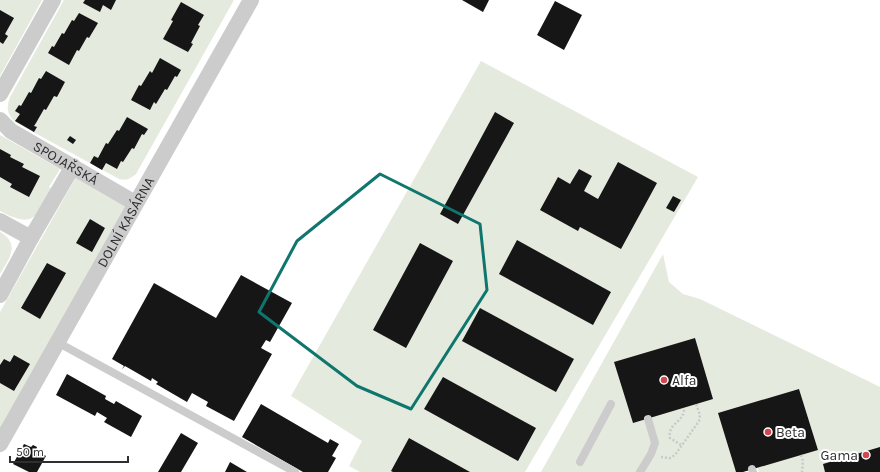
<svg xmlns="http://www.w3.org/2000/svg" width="880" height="472" font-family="Karla,sans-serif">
<rect width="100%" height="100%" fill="#fff"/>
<path fill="#e5eade" d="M 0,0 L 42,0 L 0,76 Z
M 64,0 L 234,0 L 136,174 C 130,179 126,181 119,179 L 15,122 C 7,114 6,108 10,97 Z
M 481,61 L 698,177 L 525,472 L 360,472 L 349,466 L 362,441 L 291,396 Z
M 0,135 L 60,169 L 49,187 L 52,189 C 35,218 34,229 0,211 Z
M 76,177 L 127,205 L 0,429 L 0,312 Z
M 0,232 C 21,244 9,259 0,274 Z
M 663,254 L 669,282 L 683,294 L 700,299 L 880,387 L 880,472 L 759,472 L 757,467 L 818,450 L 799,389 L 736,472 L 541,472 Z"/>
<path fill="#161616" d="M 85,0 L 116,0 L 111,10 L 103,5 L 100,12 L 83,3 Z
M 462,0 L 489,0 L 483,12 Z
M 555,1 L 582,15 L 564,50 L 537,35 Z
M 181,2 L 204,15 L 198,25 L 200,26 L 191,43 L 193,44 L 188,52 L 163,39 L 173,21 L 171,20 Z
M 0,10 L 14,18 L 5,34 L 8,36 L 3,44 L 0,42 Z
M 79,13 L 98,23 L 89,38 L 87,37 L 79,51 L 77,50 L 69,65 L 48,53 L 52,46 L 54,47 L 62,33 L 64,34 L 72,20 L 74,21 Z
M 160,58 L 181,70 L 177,77 L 175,76 L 167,90 L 165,89 L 156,104 L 154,102 L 150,110 L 131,100 L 139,85 L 141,86 L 150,71 L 152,73 Z
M 46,71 L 65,82 L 57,97 L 54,96 L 46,110 L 44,109 L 36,123 L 34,126 L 37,127 L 34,132 L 15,121 L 20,114 L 15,111 L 19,105 L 21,106 L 29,92 L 31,93 L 39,78 L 41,79 Z
M 495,112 L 514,123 L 458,224 L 440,214 Z
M 127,117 L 148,129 L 144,135 L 142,134 L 134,149 L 132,148 L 123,162 L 121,161 L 117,169 L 106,163 L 102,170 L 90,163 L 94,156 L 98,158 L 106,143 L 108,144 L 117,130 L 119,131 Z
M 70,136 L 76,140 L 73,144 L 67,140 Z
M 0,149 L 11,155 L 10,157 L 24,164 L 22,167 L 40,176 L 29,197 L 10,187 L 12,184 L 0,177 Z
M 618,162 L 657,183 L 621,249 L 580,227 L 578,231 L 540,210 L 558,177 L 570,184 L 579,169 L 592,176 L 584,191 L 598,199 Z
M 673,196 L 681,200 L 674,212 L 666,208 Z
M 90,219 L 105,228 L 92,252 L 76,243 Z
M 517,240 L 611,292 L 593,325 L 499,274 Z
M 420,243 L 453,261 L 406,348 L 373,330 Z
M 47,263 L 66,273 L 40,319 L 21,308 Z
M 241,275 L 292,303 L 270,342 L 266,340 L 261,348 L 272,354 L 234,421 L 206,406 L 208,402 L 192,393 L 187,402 L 156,384 L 158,382 L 152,378 L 151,381 L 125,366 L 122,369 L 124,366 L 112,359 L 154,283 L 216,318 Z
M 480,308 L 574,359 L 556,392 L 462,341 Z
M 695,338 L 713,399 L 633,423 L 614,362 Z
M 14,355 L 30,364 L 14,391 L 0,383 L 0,365 L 4,359 L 10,362 Z
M 67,374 L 106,396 L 105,399 L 114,404 L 116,401 L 142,416 L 131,437 L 104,422 L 107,418 L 97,412 L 95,416 L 56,395 Z
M 443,377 L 536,428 L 518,461 L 424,409 Z
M 799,389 L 818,450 L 743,472 L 736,472 L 718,413 Z
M 261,404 L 328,443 L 330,439 L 339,444 L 332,456 L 336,458 L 328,472 L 303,472 L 242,437 Z
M 181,433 L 198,443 L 181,472 L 158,472 Z
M 409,438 L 470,472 L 393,472 L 391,471 Z
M 24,444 L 31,447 L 33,445 L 37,447 L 36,450 L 46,456 L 37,472 L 29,472 L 13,464 Z
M 880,447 L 880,472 L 825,472 L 823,464 Z
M 230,462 L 247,472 L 225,472 Z"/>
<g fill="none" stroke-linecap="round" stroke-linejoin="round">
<path stroke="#c9c9c9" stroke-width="2.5" stroke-dasharray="2 2" stroke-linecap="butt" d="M 681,445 L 670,438 C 667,423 685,422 684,408
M 801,455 L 803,461 L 802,472
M 661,457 L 670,458 L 675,455 L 699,421 L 700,415 L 696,404"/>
<path stroke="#ccc" stroke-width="8" d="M 57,342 L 295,472
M 580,462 L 611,404
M 752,469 L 753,472
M 640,472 L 651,454 L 655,443 L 648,419"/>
<g stroke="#ccc" stroke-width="16">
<path d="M 0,94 L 53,0"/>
<path id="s1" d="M 0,120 L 11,131 L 135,203"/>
<path d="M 0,221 L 31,238"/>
<path d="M 0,295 L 31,238 L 73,166"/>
<path id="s2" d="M 0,444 L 251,0"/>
</g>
</g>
<path fill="none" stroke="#0f766e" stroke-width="3" stroke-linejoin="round" d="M 380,174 L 480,224 L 487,290 L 411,409 L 357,386 L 259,312 L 297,241 Z"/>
<g fill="#d04751" stroke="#fff" stroke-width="1.5">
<circle cx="664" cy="380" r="4"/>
<circle cx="768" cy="432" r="4"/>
<circle cx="866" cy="455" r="4"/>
</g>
<g text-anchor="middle" stroke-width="4" stroke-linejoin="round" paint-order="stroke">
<g font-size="14" fill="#2f2f2f" stroke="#fff">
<text dy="5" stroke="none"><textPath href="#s1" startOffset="79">SPOJAŘSKÁ</textPath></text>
<text dy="5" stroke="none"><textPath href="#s2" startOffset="255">DOLNÍ KASÁRNA</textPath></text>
</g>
<g font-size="14" fill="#2f2f2f" stroke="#fff" text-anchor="start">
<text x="672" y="385">Alfa</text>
<text x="776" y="437">Beta</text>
<text x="858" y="460" text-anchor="end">Gama</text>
</g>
</g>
<path d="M10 456v6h118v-6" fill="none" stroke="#2f2f2f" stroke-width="2"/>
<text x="16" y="456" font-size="12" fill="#2f2f2f" stroke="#ffffff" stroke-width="3" paint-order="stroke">50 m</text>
</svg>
